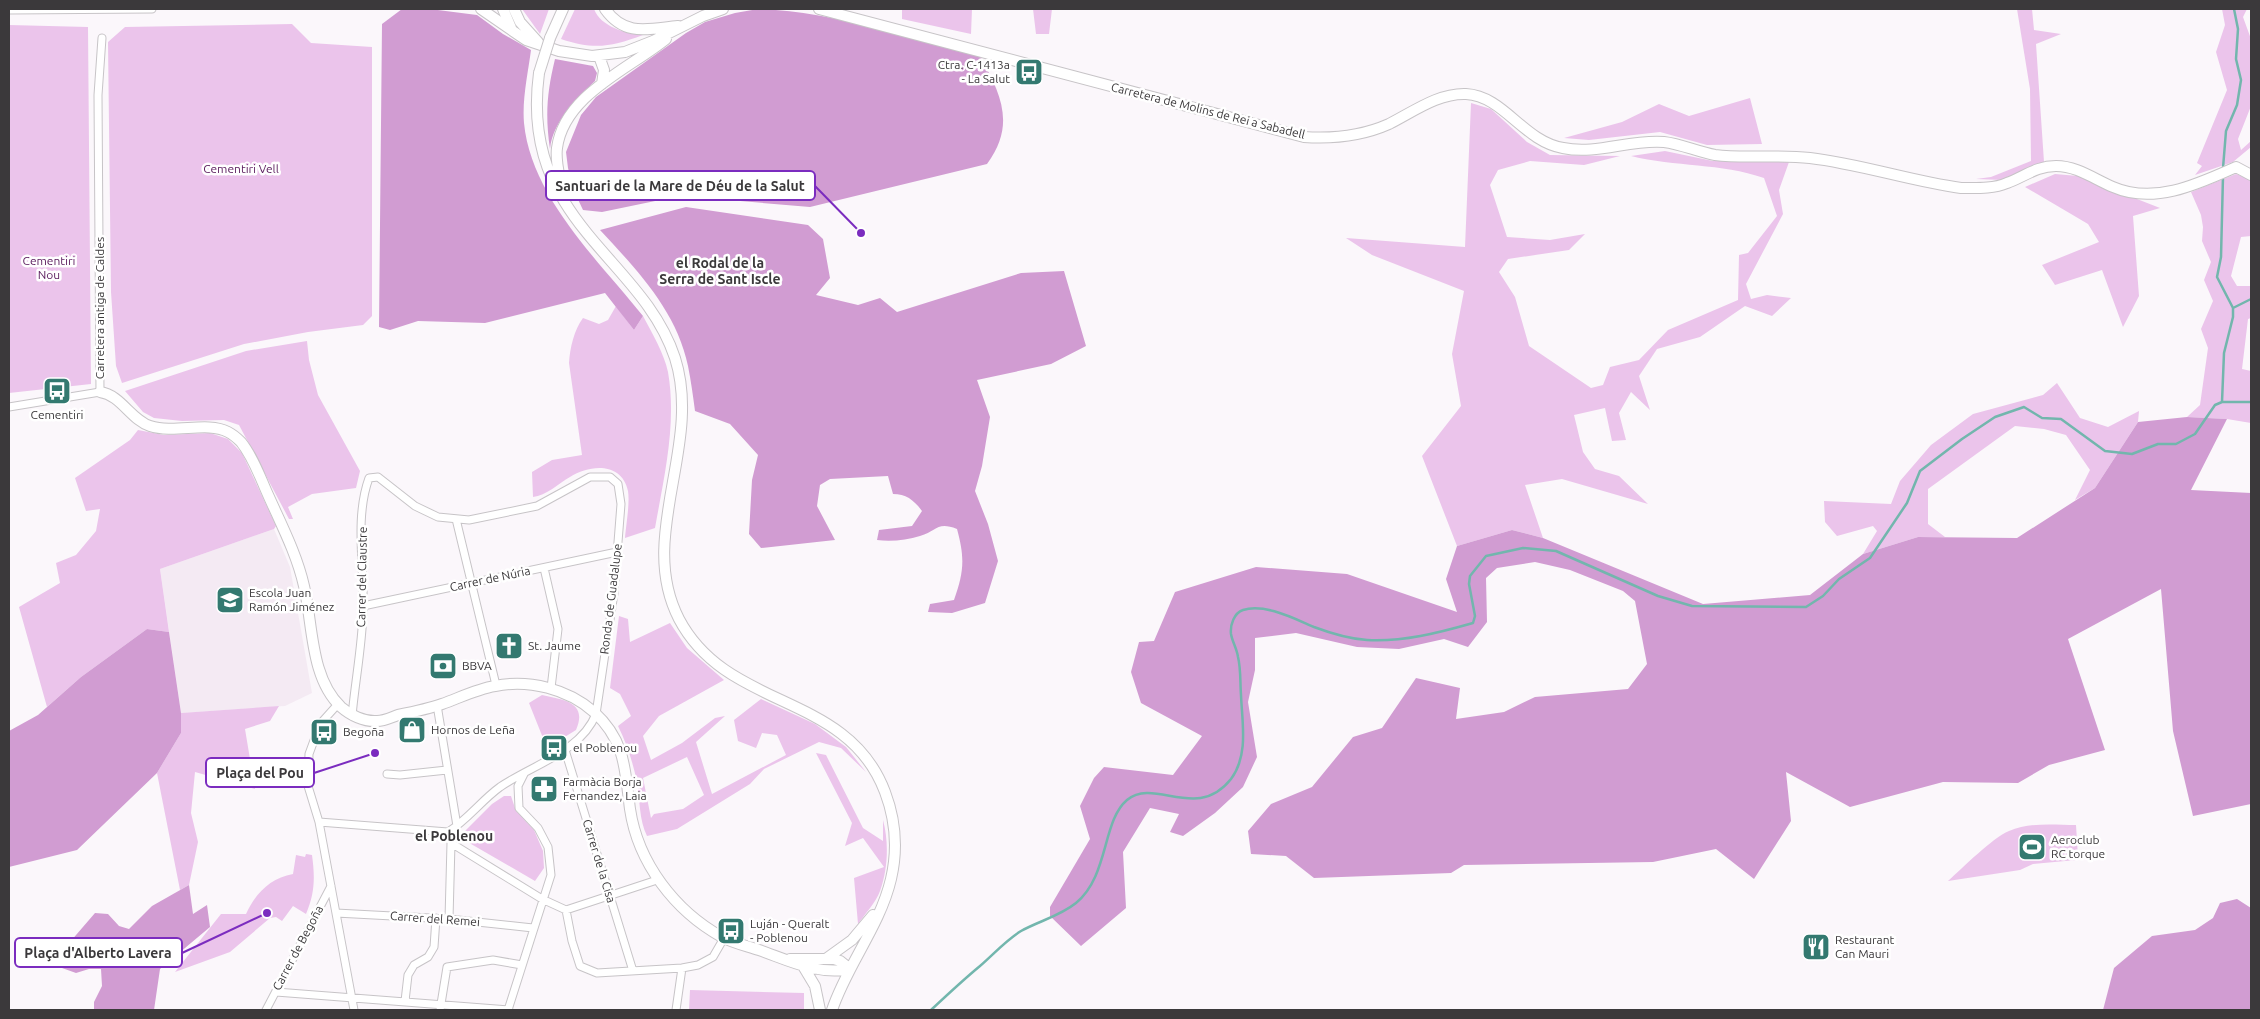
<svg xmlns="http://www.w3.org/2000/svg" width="2260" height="1019" font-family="Ubuntu,sans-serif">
<rect width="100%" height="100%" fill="#fbf7fb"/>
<path fill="#f4eaf3" d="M 274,529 L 290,567 L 312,693 L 285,706 L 181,713 L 160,569 Z"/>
<path fill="#ebc4eb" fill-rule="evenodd" d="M 522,9 L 549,9 L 540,34 Z
M 575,9 L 594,9 C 601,27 625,33 643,35 C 611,47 594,50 561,39 Z
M 902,9 L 972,9 L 971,34 L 902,19 Z
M 1033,9 L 1052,9 L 1049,34 L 1036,34 Z
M 2017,9 L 2032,9 L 2034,30 L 2061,34 L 2036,44 L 2044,162 L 2003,180 L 1976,179 L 1991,177 L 2031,161 L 2030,89 Z
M 2222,9 L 2247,9 L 2243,17 L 2251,39 L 2251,106 L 2238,139 L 2241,150 L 2251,141 L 2251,147 L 2233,162 L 2195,175 L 2202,166 L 2197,163 L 2227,90 L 2216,52 L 2225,25 Z
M 292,24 L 311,43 L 372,47 L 372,316 L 363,325 L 308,332 L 244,344 L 122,383 L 116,366 L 111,292 L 108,42 L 125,27 Z
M 9,25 L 88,27 L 91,384 L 9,393 Z
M 1750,98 L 1762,144 L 1707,145 L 1660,132 L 1589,140 L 1564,138 L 1622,122 L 1659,104 L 1689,116 Z
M 1471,103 L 1491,109 L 1527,142 L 1550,155 L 1620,156 L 1584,165 L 1530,161 L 1498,170 L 1490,185 L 1507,237 L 1550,240 L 1585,234 L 1569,250 L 1508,259 L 1499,272 L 1515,297 L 1529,346 L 1591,388 L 1603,385 L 1610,367 L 1639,360 L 1668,330 L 1738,300 L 1739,255 L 1748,253 L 1777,216 L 1764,178 C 1721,163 1675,167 1631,156 L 1665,151 L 1713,161 L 1778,161 L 1789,162 L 1779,190 L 1783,214 L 1746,284 L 1751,299 L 1767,295 L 1791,298 L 1772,316 L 1745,306 L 1700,337 L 1657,349 L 1639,376 L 1650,410 L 1631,392 L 1619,413 L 1626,440 L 1612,441 L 1605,408 L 1574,415 L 1583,452 L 1595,469 L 1619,476 L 1648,504 L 1562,479 L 1525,485 L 1543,538 L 1512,530 L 1457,546 L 1422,456 L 1461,406 L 1452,354 L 1464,291 L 1372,255 L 1346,238 L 1465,247 Z
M 2055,174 L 2078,176 L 2160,208 L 2133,216 L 2139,296 L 2123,327 L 2102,270 L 2055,285 L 2042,265 L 2099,242 L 2088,224 L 2025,187 Z
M 2236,174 L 2251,180 L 2251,236 L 2241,237 L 2231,276 L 2237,286 L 2251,286 L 2251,318 L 2248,319 L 2242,369 L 2251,371 L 2251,423 L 2227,419 L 2187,417 L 2200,405 L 2208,348 L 2201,329 L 2213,301 L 2204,280 L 2211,262 L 2202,241 L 2203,227 L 2201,215 L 2191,192 Z
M 616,306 L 634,330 L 643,316 C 652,333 664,353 668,372 C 677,424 664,477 655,528 L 625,538 C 626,525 630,503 628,491 C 622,462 590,464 570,477 C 559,483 546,496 533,497 L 532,472 L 552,460 L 582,455 L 569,363 C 570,348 574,330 583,318 L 599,324 L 608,320 Z
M 307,341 L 309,360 L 318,395 L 360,471 L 356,488 L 312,494 L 288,507 L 293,519 L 289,519 L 239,425 L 224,420 L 182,421 L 154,418 L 143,412 L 125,391 L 246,351 Z
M 2057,383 L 2080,418 L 2108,427 L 2139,411 L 2138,422 L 2095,488 L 2075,500 L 2090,470 L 2066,435 L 2044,429 L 2015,426 L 1928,489 L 1928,524 L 1945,537 L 1918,537 L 1863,554 L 1877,531 L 1873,526 L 1837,536 L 1825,522 L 1824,501 L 1891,504 L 1900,481 L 1931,445 L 1973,414 L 2043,395 Z
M 138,430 L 164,435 L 210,433 L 228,439 L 242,453 L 276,526 L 274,529 L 160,569 L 169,632 L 147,629 L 81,677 L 47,707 L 19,607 L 60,583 L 56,563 L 76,555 L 96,531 L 100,509 L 86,511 L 75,478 L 130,440 Z
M 619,616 L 628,619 L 630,642 L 670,623 L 687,648 L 724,680 L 659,716 L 643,736 L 651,760 L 682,743 L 715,718 L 725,716 L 696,742 L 712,794 L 786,755 L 777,735 L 762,733 L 756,748 L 738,741 L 734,720 L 761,699 L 815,724 L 846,747 L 866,772 L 841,748 L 819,742 L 764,769 L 750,784 L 677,829 L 647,836 C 639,820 640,800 637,782 C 633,763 627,744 618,726 L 631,716 L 620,694 L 610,688 ZM 687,757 L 704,795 L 683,809 L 654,814 L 651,818 L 643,778 Z
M 542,695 C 564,700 588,702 576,730 L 547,748 L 529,703 Z
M 279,706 L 270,721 L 245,729 L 255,789 L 195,772 L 191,813 L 198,842 L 189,885 L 180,890 L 157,773 L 181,733 L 181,713 Z
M 816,753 L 826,755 L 863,828 L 883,841 L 883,820 C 889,842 888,869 880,891 C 876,902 865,914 858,924 L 854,878 L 884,867 L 863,838 L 845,846 L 852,823 Z
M 504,796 L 511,796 L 516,811 L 534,830 L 543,851 L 544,868 L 535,881 L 459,837 L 492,804 Z
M 2076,825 L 2078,857 L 2076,860 L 2033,864 L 2020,870 L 1948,881 C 1964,867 1992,838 2009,831 C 2029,822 2055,825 2076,825 Z
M 306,854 L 312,855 C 315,877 315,893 306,914 L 293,906 L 282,921 L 276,917 L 270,918 L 230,952 L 175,972 L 221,914 L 246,914 C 255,894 270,878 293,874 L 296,855 L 305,857 Z
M 690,990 L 804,993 L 804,1010 L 689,1010 Z"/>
<path fill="#d19cd2" d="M 402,9 L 430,9 L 477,15 L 503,34 L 531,50 C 528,73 522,99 524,123 C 531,197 599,261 643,316 L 634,330 L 605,293 L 485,323 L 418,321 L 390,330 L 379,327 L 382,24 Z
M 758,9 C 833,11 908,38 980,56 C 1001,94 1016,125 987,164 L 810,207 L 693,197 L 660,200 L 602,212 L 583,210 L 574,191 L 568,168 L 566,152 L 581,115 L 596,97 L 686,33 L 705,22 L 735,13 Z
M 555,59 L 593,66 L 597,73 L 595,81 C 576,100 553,121 550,149 C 545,115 547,92 555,59 Z
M 686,207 L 808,225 L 823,239 L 830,278 L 816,295 L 858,305 L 880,298 L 897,312 L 1021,273 L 1064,271 L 1086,346 L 1051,364 L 977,380 L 990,417 L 982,466 L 975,491 L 988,524 L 998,561 L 985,603 L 952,613 L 928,612 L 930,604 L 954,600 C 964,572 965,558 957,529 C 937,521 937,531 920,536 C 907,540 891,542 877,540 L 879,530 L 912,526 L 922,511 C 914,500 906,494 893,494 L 888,476 L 830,479 L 820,485 L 817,506 L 835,540 L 761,548 L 749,534 L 752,480 L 758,455 L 730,424 L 695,411 C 693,396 691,381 688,366 C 677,311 636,269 600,230 Z
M 2187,417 L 2227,419 L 2191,490 L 2251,493 L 2251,804 L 2193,816 L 2173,731 L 2161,589 L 2068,639 L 2105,750 L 2049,765 L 2018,783 L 1943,782 L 1850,807 L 1786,772 L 1791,821 L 1754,879 L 1716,849 L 1653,862 L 1464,865 L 1451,873 L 1314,878 L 1286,856 L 1251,854 L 1248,831 L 1271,804 L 1312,787 L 1353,737 L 1382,728 L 1416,678 L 1460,688 L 1456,719 L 1504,712 L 1535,697 L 1628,689 L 1647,664 L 1635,601 L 1623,591 L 1570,570 L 1535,562 L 1497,568 L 1486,578 L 1487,622 L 1468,647 L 1444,639 L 1399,649 L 1357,647 L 1296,633 L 1255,638 L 1255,670 L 1248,702 L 1257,757 L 1243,787 L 1215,813 L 1183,836 L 1170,832 L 1179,814 L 1150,808 L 1123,852 L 1126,908 L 1081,946 L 1050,916 L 1050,907 L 1090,839 L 1080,806 L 1094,778 L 1104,767 L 1173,775 L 1202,736 L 1141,703 L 1131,672 L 1139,642 L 1154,641 L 1175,592 L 1256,567 L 1347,574 L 1457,612 L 1446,579 L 1457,546 L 1512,530 L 1543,538 L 1703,604 L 1810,595 L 1863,554 L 1918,537 L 2017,538 L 2095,488 L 2138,422 Z
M 147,629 L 169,632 L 181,713 L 181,733 L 157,773 L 77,850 L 9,867 L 9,731 L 38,715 L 81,677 Z
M 189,885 L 193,914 L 207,905 L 210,927 L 160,969 L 154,1010 L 94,1010 L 94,1002 L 102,986 L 101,969 L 89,969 L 76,973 L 48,963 L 49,940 L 70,942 L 95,913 L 108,914 L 119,926 L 129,929 L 152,906 Z
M 2237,899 L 2251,908 L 2251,1010 L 2103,1010 L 2114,968 L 2152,936 L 2195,930 L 2213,918 L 2220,903 Z"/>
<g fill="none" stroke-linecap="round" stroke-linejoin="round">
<path stroke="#72b6ad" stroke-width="2.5" d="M 2223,168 L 2226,131 L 2237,105 L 2241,80 L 2236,59 L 2238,29 L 2234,9
M 2223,176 L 2221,257 L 2217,277 L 2233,308
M 2222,402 L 2224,353 L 2233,317 L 2233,308 L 2251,299
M 931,1010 C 947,995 963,980 980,966 C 994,954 1005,941 1021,931 C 1039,921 1060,916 1076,903 C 1109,876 1102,821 1127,800 C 1155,777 1197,822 1231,779 C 1249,755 1242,722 1241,695 C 1240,682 1241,669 1238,657 C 1237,649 1232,641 1231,634 C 1230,625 1234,613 1243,610 C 1265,603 1295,619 1314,627 C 1330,633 1350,639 1367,640 C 1403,642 1438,633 1473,623 L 1475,616 L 1469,584 L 1470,576 L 1486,556 L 1523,548 L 1556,551 L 1658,596 L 1692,606 L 1806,607 L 1823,596 L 1839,579 L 1870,558 L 1907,503 L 1920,471 L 1962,439 L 1995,417 L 2024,407 L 2042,418 L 2061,419 L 2105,451 L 2132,454 L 2158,444 L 2176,444 L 2195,434 L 2215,405 L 2222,402 L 2251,402"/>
<defs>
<path id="street" d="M 9,10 L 152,9
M 9,407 L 100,392 L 98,95 L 102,38
M 456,519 L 496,685
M 544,568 L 558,629 L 551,688
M 363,606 L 617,552
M 338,704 L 320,724 L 309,754 L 308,786 L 319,822 L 354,1010
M 437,705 L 457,826
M 565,750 L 633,971
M 387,774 L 400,775 L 447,770
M 319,822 L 448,832 C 467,820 482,800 500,787 C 532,765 581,752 596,714 L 614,593 L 621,504 L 618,484 L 610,477 L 590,477 L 537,506 L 469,520 L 438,517 L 415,506 L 378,477 L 369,478 C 354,519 365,569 363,612 C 362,647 355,682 352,716
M 566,910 L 572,941 L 580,966 L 597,973 L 682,968 L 698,965 L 713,957 L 724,938
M 566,910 L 657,880
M 336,913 L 449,919 L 533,928
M 449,919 L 451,843 L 542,899 L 566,910
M 276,992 L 509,1010
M 405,1001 L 408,975 L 414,965 L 428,957 L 434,947 L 436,918
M 266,1010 L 331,886
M 440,1010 L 447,967 L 493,960 L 522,965
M 508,1010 L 551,875 L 548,847 L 538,828 L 519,808 L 518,786 L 524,774
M 676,1010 L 682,968"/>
<path id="secondary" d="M 481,9 L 526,40 L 559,51 L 592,56 L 625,52 L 653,41 L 703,16 L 723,9
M 503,9 L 511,28
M 514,9 L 520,22 L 538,42
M 605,9 C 625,37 648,29 678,26
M 819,9 L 1304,137 C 1333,139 1362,136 1389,124 C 1413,112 1438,93 1466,94 C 1504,96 1523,141 1563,148 C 1597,155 1630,139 1664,142 C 1681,144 1698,152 1715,155 C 1746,159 1778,154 1810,158 C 1861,164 1910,181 1961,188 C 1976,188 1993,189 2007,183 C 2024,177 2036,166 2056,166 C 2077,166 2094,179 2113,187 C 2154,205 2198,184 2236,167 L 2251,175
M 550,38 L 563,9
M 599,56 L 604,70 L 602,84
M 539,73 C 533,118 540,163 564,201 C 598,257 654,294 675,358 C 703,446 636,536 679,619 C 728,712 847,691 885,792 C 896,821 898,849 891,879 C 880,926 847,965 832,1010
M 562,190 C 560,176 555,162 557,148 C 564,95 629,69 666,39
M 100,392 C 121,395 131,420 150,426 C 175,434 207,421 228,432 C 232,434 238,439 241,442 C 254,458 261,480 269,497 C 282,526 297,555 304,586 C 313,624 310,678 341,707 C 350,715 364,722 377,721 C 384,721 392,717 398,715 C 413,712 428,709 442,704 C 459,698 477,689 495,686 C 529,679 568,689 594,712 C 626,741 625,771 630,809 C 638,863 675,911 722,937 C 733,943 747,946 759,950 C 790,961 817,975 850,969
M 827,958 L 852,940 L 873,915
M 790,959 L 834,959 L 840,961 L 850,969
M 803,966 L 815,986 L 820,1010"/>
</defs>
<use href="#street" stroke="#c7c4c7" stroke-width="9"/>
<use href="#secondary" stroke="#c7c4c7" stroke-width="12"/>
<use href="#street" stroke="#fff" stroke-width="7"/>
<use href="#secondary" stroke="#fff" stroke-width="10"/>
<defs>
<path id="secondary-bridge" d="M 539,73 L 550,38"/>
</defs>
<use href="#secondary-bridge" stroke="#c7c4c7" stroke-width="12" stroke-linecap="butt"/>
<use href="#secondary-bridge" stroke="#fff" stroke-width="10"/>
</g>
<defs>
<symbol id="bus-square" viewBox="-11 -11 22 22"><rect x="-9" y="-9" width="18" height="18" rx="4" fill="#337970" stroke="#fff"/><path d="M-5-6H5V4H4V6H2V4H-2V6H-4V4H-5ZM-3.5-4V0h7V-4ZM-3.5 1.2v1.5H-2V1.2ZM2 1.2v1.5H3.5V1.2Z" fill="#fff"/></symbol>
<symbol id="school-square" viewBox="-11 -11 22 22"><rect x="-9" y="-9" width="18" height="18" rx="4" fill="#337970" stroke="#fff"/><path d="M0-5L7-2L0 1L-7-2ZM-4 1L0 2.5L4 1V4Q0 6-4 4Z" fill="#fff"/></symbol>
<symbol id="church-square" viewBox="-11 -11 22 22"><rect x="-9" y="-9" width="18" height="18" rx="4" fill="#337970" stroke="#fff"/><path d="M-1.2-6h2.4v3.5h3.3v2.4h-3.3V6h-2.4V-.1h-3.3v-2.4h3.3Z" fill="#fff"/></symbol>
<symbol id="bank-square" viewBox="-11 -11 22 22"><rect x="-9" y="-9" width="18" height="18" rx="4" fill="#337970" stroke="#fff"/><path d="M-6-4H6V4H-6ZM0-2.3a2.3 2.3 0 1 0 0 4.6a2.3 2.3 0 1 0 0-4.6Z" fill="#fff"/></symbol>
<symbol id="shop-square" viewBox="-11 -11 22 22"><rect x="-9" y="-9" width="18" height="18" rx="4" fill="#337970" stroke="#fff"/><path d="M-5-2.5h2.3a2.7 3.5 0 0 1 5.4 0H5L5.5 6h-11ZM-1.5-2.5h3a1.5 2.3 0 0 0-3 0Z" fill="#fff"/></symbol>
<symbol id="pharmacy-square" viewBox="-11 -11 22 22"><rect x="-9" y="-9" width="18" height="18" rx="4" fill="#337970" stroke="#fff"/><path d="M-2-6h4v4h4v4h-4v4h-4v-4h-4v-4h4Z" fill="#fff"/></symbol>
<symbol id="stadium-square" viewBox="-11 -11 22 22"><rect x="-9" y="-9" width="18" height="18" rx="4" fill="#337970" stroke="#fff"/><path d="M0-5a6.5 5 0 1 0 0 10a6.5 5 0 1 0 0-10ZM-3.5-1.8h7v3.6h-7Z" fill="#fff"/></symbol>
<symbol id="restaurant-square" viewBox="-11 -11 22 22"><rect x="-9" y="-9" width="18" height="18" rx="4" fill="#337970" stroke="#fff"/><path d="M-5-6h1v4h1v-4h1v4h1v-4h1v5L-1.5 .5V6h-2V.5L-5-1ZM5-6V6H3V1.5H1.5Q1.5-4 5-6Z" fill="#fff"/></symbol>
</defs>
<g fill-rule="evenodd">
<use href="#bus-square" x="1013" y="56" width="32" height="32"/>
<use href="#bus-square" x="41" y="375" width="32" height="32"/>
<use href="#school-square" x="214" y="584" width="32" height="32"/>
<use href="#church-square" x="493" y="630" width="32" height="32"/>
<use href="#bank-square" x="427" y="650" width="32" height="32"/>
<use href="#shop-square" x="396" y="714" width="32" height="32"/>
<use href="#bus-square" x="308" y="716" width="32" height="32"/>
<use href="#bus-square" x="538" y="732" width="32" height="32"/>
<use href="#pharmacy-square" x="528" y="773" width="32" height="32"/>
<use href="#stadium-square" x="2016" y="831" width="32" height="32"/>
<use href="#bus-square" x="715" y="915" width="32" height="32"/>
<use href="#restaurant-square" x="1800" y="931" width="32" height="32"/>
</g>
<g text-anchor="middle" stroke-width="5" stroke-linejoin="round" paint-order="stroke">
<g font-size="12" fill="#3b393b" stroke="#fff" text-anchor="start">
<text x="1010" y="69" text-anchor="end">Ctra. C-1413a<tspan x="1010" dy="14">- La Salut</tspan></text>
<text x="57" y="419" text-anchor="middle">Cementiri</text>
<text x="249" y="597">Escola Juan<tspan x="249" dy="14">Ramón Jiménez</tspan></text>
<text x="528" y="650">St. Jaume</text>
<text x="462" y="670">BBVA</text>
<text x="431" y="734">Hornos de Leña</text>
<text x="343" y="736">Begoña</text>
<text x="573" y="752">el Poblenou</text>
<text x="563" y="786">Farmàcia Borja<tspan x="563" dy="14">Fernandez, Laia</tspan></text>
<text x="2051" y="844">Aeroclub<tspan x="2051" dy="14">RC torque</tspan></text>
<text x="750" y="928">Luján - Queralt<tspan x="750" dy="14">- Poblenou</tspan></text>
<text x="1835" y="944">Restaurant<tspan x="1835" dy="14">Can Mauri</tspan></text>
</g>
<g font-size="12" fill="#3b393b" stroke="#fff">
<text transform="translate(1208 111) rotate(14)" y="4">Carretera de Molins de Rei a Sabadell</text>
<text transform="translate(100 308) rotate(-90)" y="4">Carretera antiga de Caldes</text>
<text transform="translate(362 577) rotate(-89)" y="4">Carrer del Claustre</text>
<text transform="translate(490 579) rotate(-12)" y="4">Carrer de Núria</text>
<text transform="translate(611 599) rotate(-83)" y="4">Ronda de Guadalupe</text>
<text transform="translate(599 861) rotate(73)" y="4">Carrer de la Cisa</text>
<text transform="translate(435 919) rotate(4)" y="4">Carrer del Remei</text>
<text transform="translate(298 948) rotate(-62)" y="4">Carrer de Begoña</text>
</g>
<g font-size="12" fill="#591a5c" stroke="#fff">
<text x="241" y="173">Cementiri Vell</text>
<text x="49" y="265">Cementiri<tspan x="49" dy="14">Nou</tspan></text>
</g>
<g font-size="14" font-weight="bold" fill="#3b393b" stroke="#fff">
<text x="720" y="268">el Rodal de la<tspan x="720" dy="16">Serra de Sant Iscle</tspan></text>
<text x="454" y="841">el Poblenou</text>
</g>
</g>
<path fill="none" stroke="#7b2cbf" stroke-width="2" d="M861 233L815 186M375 753L314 773M267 913L182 953"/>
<g fill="#7b2cbf" stroke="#fff" stroke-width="2">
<circle cx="861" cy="233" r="5"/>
<circle cx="375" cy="753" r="5"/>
<circle cx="267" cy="913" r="5"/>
</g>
<g fill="#fff" stroke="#7b2cbf" stroke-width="2">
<rect x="546" y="171" width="269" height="29" rx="5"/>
<rect x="206" y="758" width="108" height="29" rx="5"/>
<rect x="15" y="938" width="167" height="29" rx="5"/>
</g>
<g font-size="14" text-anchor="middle" font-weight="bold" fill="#3b393b">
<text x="680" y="191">Santuari de la Mare de Déu de la Salut</text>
<text x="260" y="778">Plaça del Pou</text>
<text x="98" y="958">Plaça d'Alberto Lavera</text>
</g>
<rect width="2260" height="1019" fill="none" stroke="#3b393b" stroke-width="20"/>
</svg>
